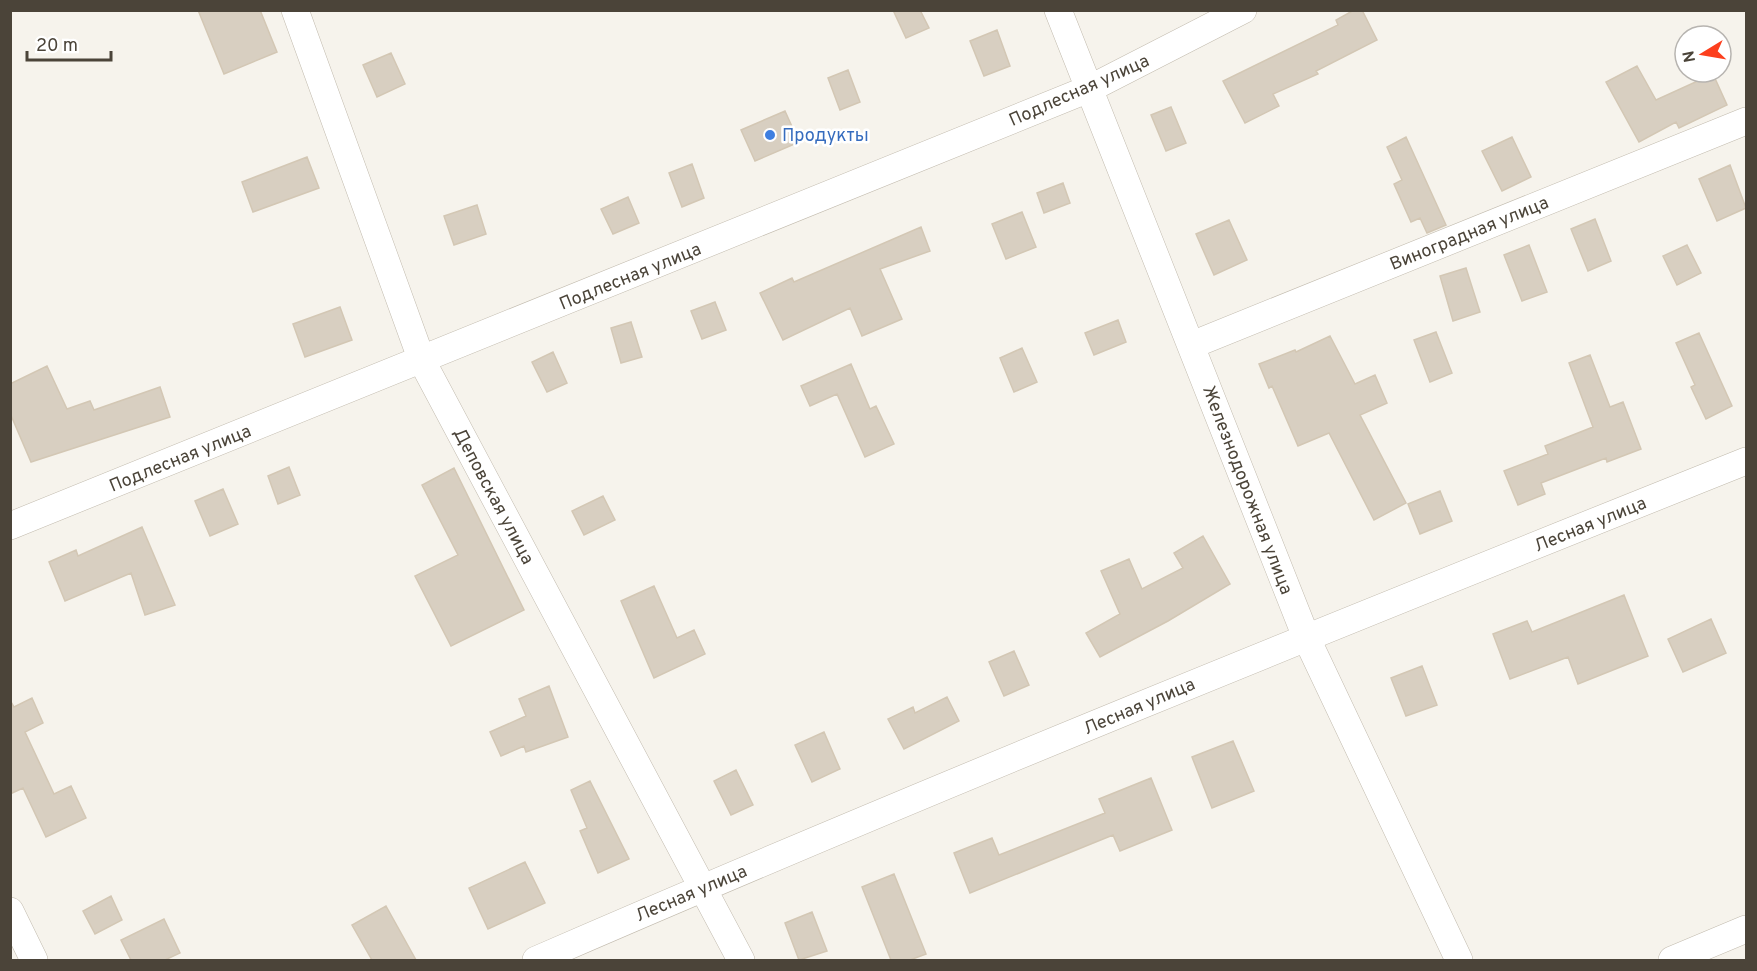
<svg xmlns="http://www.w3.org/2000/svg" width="1757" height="971" font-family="Overpass,sans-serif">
<rect width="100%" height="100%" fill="#f6f3ec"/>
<path fill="#d8cfc1" stroke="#d3c7b4" stroke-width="1.5" d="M 198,10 L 260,10 L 277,52 L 224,74 Z
M 893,10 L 920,10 L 929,28 L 906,38 Z
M 1354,10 L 1362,10 L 1377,40 L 1316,71 L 1318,74 L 1273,94 L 1279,106 L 1245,123 L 1223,81 L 1338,25 L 1336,20 Z
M 997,30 L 1010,66 L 984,76 L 970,41 Z
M 391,53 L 405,84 L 377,97 L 363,65 Z
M 1637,66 L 1656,100 L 1713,74 L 1727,105 L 1679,128 L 1676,122 L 1639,142 L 1606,82 Z
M 848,70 L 860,102 L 840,110 L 828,78 Z
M 1171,107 L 1186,143 L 1166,151 L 1151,115 Z
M 785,111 L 799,142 L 755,161 L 741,130 Z
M 1406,137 L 1446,225 L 1427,233 L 1420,218 L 1411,222 L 1394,184 L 1402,180 L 1387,147 Z
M 1512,137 L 1531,177 L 1502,191 L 1482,151 Z
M 307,157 L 319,188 L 253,212 L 242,182 Z
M 692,164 L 704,198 L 682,207 L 669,173 Z
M 1730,165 L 1746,208 L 1717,221 L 1699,179 Z
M 1063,183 L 1070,203 L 1044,213 L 1037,193 Z
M 628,197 L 639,223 L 613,234 L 601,209 Z
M 477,205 L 486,234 L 454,245 L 444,216 Z
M 1022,212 L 1036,247 L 1006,259 L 992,224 Z
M 1595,219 L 1611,261 L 1588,271 L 1571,229 Z
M 1229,220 L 1247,260 L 1214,275 L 1196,234 Z
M 921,227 L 930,251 L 880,269 L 902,319 L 862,336 L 850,308 L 783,340 L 760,293 L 792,278 L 794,282 Z
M 1529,245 L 1547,292 L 1522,301 L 1504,255 Z
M 1687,245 L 1701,273 L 1677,285 L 1663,256 Z
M 1466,268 L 1480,312 L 1453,321 L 1440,276 Z
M 715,302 L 726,330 L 702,339 L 691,311 Z
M 340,307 L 352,340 L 305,357 L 293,324 Z
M 1118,320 L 1126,342 L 1094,355 L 1085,333 Z
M 631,322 L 642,357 L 621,363 L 611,328 Z
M 1436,332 L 1452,373 L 1430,382 L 1414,340 Z
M 1699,333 L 1732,406 L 1706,419 L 1691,387 L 1695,385 L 1676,343 Z
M 1330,336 L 1355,384 L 1375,375 L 1387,403 L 1360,415 L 1406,503 L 1374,520 L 1329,433 L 1298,446 L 1272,386 L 1269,388 L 1259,364 L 1295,350 L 1296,352 Z
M 1022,348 L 1037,382 L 1014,392 L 1000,358 Z
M 553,352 L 567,383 L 547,392 L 532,362 Z
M 1590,355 L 1610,407 L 1623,402 L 1641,449 L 1607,462 L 1606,458 L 1541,483 L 1545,494 L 1518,505 L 1504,471 L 1548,454 L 1545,446 L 1593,427 L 1569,363 Z
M 851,364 L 870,409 L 876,406 L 894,444 L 865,457 L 837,394 L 810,406 L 801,386 Z
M 47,366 L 67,409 L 90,401 L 94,410 L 160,387 L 170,417 L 31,462 L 10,413 L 10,384 Z
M 289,467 L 300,495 L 278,504 L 268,476 Z
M 454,468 L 524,610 L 451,646 L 415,576 L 458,555 L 422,485 Z
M 223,489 L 238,524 L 210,536 L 195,501 Z
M 1440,491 L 1452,521 L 1420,534 L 1408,504 Z
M 603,496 L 615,520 L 584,535 L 572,511 Z
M 142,527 L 175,605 L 145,615 L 131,573 L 65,601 L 49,562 L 76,550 L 78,556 Z
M 1203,536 L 1230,584 L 1168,621 L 1100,657 L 1086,633 L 1120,614 L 1101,571 L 1129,559 L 1142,589 L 1183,568 L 1174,553 Z
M 654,586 L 677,638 L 694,630 L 705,654 L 654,678 L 621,601 Z
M 1624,595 L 1648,656 L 1578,684 L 1568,657 L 1510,679 L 1493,634 L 1527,621 L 1532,632 Z
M 1711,619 L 1726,653 L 1683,672 L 1668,639 Z
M 1014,651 L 1029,685 L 1004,696 L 989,662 Z
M 1422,666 L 1437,705 L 1406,716 L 1391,678 Z
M 549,686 L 568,737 L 526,752 L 524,746 L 501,756 L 490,732 L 526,716 L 519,699 Z
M 947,697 L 959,721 L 904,749 L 888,719 L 913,707 L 915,713 Z
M 32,698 L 43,723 L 25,732 L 54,794 L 71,786 L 86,818 L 46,837 L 23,788 L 10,794 L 10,700 L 14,707 Z
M 824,732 L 840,769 L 812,782 L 795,745 Z
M 1233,741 L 1254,791 L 1212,808 L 1192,757 Z
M 736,770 L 753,805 L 731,815 L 714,781 Z
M 1151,778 L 1172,830 L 1120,851 L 1113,835 L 970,893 L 954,853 L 992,838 L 999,855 L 1105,813 L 1099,799 Z
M 590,781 L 629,859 L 598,873 L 580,831 L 587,828 L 571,790 Z
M 525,862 L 545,903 L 488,929 L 469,888 Z
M 894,874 L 926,954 L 910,960 L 891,960 L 862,887 Z
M 111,896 L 122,920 L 95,934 L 83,911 Z
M 386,906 L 416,960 L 372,960 L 352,925 Z
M 812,912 L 827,951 L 799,960 L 785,923 Z
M 164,919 L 180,953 L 165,960 L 131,960 L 121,940 Z"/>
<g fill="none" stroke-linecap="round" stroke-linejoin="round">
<defs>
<path id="minor" d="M 295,10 L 422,361 L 741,960
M 1058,10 L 1306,637 L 1459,960
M 1192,345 L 1746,121
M 10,526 L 1091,88 L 1243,10
M 10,911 L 34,960
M 536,960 C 936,786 1341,623 1746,461
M 1672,960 L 1746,929"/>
</defs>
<use href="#minor" stroke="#c2bbae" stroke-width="28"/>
<use href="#minor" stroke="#fff" stroke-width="27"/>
</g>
<circle fill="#3f7fe0" stroke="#fff" stroke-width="2" cx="770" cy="135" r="6"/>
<g text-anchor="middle" stroke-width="5" stroke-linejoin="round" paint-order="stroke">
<g font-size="18" fill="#4b4439" stroke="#fff">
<text transform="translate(1079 90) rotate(-24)" y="6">Подлесная улица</text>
<text transform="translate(1469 233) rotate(-22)" y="6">Виноградная улица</text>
<text transform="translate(630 276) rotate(-22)" y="6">Подлесная улица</text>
<text transform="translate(180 458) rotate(-22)" y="6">Подлесная улица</text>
<text transform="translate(1248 490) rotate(69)" y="6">Железнодорожная улица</text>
<text transform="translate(494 496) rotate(62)" y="6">Деповская улица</text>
<text transform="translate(1590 524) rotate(-22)" y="6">Лесная улица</text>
<text transform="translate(1139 706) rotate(-23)" y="6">Лесная улица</text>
<text transform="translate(691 893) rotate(-23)" y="6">Лесная улица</text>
</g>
<g font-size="18" fill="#366cbe" stroke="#fff" text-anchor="start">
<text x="782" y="141">Продукты</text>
</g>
</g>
<rect width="1757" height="971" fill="none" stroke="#4b4439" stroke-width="24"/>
<g transform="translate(1703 54) rotate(259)"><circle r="28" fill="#ffffff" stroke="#b7b4b0" stroke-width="1.5"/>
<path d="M0-4.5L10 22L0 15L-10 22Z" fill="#fc3f1d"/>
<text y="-9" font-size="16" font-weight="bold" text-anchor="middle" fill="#4b4439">N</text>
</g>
<path d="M27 51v9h84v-9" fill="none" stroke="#4b4439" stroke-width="3"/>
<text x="36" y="51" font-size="18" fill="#4b4439" stroke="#ffffff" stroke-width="4.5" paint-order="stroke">20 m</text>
</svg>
